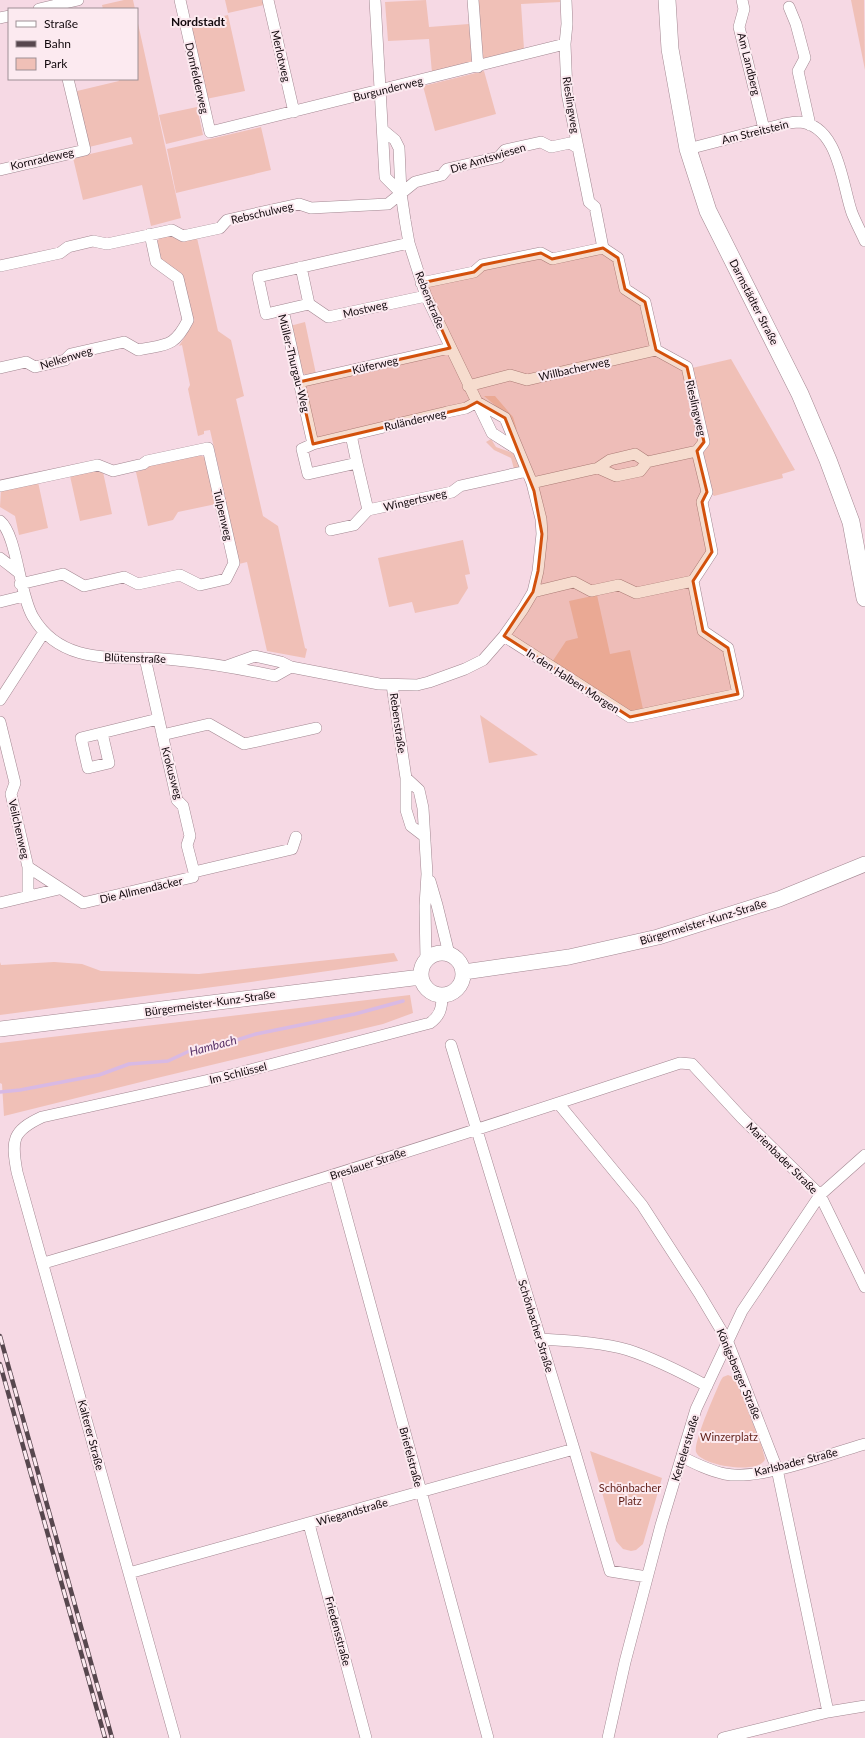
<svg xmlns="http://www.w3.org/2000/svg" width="865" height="1738" font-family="Lato,sans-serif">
<rect width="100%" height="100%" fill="#f6d9e4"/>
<path fill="#f0c0b7" d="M 124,0 L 133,0 L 135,9 L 103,9 L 102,5 Z
M 225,0 L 263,0 L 264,5 L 228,13 Z
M 426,0 L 429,27 L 469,24 L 472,60 L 469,64 L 432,73 L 429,39 L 388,41 L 385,2 Z
M 478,0 L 561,0 L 561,2 L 521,4 L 524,49 L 486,59 L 482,57 Z
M 851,0 L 864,0 L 865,70 Z
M 228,15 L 245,91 L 206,99 L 189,24 Z
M 137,19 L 181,218 L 151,226 L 142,185 L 83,200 L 73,158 L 133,144 L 131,137 L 89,147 L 77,91 L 119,81 L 118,79 L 137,79 Z
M 484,71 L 496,114 L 435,131 L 423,86 Z
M 197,107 L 203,135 L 166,144 L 159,115 Z
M 261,127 L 271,170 L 176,193 L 167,149 Z
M 170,235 L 181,241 L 197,238 L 218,331 L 231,340 L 244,396 L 236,399 L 263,516 L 278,526 L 305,648 L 307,649 L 305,658 L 267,651 L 247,562 L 239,564 L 231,529 L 220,492 L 223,487 L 210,430 L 204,431 L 204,434 L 198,436 L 188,389 L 190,385 L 182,345 L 179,346 L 193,323 L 182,274 L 160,260 L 157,242 L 160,237 Z
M 305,322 L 316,374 L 309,377 L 300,371 L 290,326 Z
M 731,359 L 795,470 L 782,474 L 783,478 L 714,496 L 712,494 L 703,453 L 709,444 L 692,368 Z
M 484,396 L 495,396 L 513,417 L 517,430 L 503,412 Z
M 491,439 L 496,447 L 516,454 L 521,468 L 514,469 L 511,458 L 494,450 L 486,442 Z
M 198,455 L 205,457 L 216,504 L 178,512 L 173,520 L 148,526 L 136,472 L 146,469 L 148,466 Z
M 98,469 L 103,472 L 112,514 L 80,521 L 70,476 Z
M 38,482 L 48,528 L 19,535 L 15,516 L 0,507 L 1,490 Z
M 463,540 L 470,574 L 465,575 L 468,588 L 458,604 L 415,613 L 412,602 L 389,607 L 378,558 Z
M 597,595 L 610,654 L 630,650 L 643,709 L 630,712 L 552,662 L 566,641 L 578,638 L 569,601 Z
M 480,715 L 538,755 L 489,763 Z
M 394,953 L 398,961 L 251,982 L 0,1015 L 0,962 L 1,965 L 54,962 L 82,964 L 101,971 L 199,974 Z
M 410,995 L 413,1013 L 383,1024 L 157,1078 L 4,1116 L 2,1084 L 0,1083 L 0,1043 Z
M 728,1375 L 733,1377 L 736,1380 L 761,1444 L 765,1459 C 760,1475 701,1466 696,1452 C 693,1443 716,1391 721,1380 L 723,1377 Z
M 590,1451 L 662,1478 L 643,1544 L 636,1550 L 631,1551 L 623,1549 L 616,1541 Z"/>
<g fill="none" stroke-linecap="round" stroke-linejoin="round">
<path stroke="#d8b9e4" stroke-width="3.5" d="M 0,1092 L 20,1090 L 99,1075 L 129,1064 L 168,1061 L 198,1047 L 221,1045 L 256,1034 L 355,1014 L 403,1001"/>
<defs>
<path id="street" d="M 180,0 L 210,132 L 565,44
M 268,0 L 294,112
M 375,0 L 385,177 L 401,193
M 473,0 L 478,67
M 742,0 L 744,9 L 739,27 L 764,129
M 789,7 L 796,24 L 805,58 L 798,71 L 810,125
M 39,9 L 78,0
M 0,18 L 9,16
M 383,130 L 395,140 L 399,148 L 401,193 L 405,220 L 409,243 L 426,296 L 492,433 L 517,449
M 688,149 L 784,124 C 789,123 795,122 799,122 C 839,125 842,185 852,213 C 856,223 861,232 865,241
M 0,170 L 85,150 L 68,79
M 0,266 L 60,253 L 68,247 L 93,241 L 107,244 L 172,230 L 183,236 L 220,228 L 227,220 L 299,204 L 311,208 L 388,204 L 415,182 L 442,175 L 447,169 L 499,157 L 505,150 L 541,142 L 551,147 L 570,143 L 578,148
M 301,267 L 309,304 L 328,317 L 426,296
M 421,283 L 474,272 L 482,265 L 541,253 L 552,259 L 603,248
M 309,304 L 266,314 L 258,277 L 409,243
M 283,310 L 313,444
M 0,368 L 26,362 L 35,367 L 65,360 L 71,354 L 124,342 L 138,350 C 166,344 174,348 188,320 L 178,278 L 156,262 L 150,234
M 299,382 L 450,348
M 468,386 L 510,375 L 527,380 L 656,350
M 351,435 L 357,463 L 308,474 L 302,449 L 313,444 L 447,412 L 466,408 L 477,402
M 357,463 L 368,510
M 598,468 L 616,476 L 640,471 L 647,462
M 532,483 L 598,468 L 610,460 L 635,454 L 647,462 L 697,451
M 0,486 L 98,465 L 113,471 L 143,464 L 147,461 L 208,448 L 234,563 L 226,579 L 200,585 L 180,575 L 138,584 L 124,577 L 84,586 L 63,574 L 20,584
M 0,521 C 17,535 19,593 33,617 C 64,670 125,654 176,660 C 209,663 242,669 275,676 L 291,667
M 331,530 L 354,525 L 368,510 L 452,492 L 460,486 L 527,471
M 0,558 L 18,572
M 533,592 L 574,582 L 591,591 L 619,585 L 636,593 L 693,581
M 0,602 L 24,596
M 504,636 L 630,717 L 738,694 L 728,648 L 703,631 L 693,581 L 712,552 L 702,502 L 707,492 L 697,451 L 704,442 L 687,367 L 656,350 L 645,302 L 625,289 L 618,258 L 603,248 L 595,207 L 589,202 L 567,93 L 565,44 L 567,24 L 566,0
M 145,658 L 177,800 L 183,806 L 190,836 L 187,845 L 194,872
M 227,666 L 255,656 L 281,662 L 291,667 L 379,684 L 417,685 L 429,682 L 465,669 L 483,660 L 504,636 L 523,609 L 533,592 L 538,571 L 542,534 L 541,519 L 532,483 L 505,418 L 477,402
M 392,685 L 406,778 L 406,810 L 411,826 L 424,836
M 0,700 L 44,632
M 0,722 L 15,783 L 11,794 L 28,867 L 83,903 L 193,877 L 194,872 L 292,849 L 296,837
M 102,733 L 109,763 L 88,768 L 81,738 L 158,719
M 162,735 L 209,724 L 244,744 L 316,728
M 406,778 L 419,790 L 423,808 L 427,874 L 425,906 L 426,960
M 430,881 L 437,905 L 449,954
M 28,896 L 28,867
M 0,903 L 59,889
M 451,1045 L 574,1449 L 610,1571 L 647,1577
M 558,1103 L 642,1205 L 699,1293 L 727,1340 L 777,1469 L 828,1712
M 335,1175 L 488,1738
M 44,1263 C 257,1200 469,1133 680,1063 L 692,1064 L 741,1117 L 820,1195 L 865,1287
M 540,1339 C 569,1341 600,1342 628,1350 C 656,1359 681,1372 707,1386
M 682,1457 C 696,1464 710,1471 725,1474 C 760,1481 829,1454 865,1444
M 309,1524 L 366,1738
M 129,1573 L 574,1449
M 175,1738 L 17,1172 C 11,1140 12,1131 42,1117 L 227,1076 L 430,1023 C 440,1016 442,1008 442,996
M 608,1738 L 625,1662 L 661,1525 L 696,1409 L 742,1311 L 820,1195 L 865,1155
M 723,1738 L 828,1712 L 865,1706"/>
<path id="secondary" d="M421 974a21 21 0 1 1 42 0a21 21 0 1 1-42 0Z
M 464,972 L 569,957 L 658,937 L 779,899 L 865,864
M 0,1029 L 421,977"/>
<path id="primary" d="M 667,0 L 670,49 L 688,149 L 708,211 L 800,394 L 828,460 L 851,522 L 865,598"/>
</defs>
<use href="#street" stroke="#a28791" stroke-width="12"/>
<use href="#secondary" stroke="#a28791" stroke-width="16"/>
<use href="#primary" stroke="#a28791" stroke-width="18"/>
<use href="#street" stroke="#fff" stroke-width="11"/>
<use href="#secondary" stroke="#fff" stroke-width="15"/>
<use href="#primary" stroke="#fff" stroke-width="17"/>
<defs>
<path id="rail" d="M 0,1336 L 112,1738
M 0,1364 L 105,1738"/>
</defs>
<use href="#rail" stroke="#57474e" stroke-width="4.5"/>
<use href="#rail" stroke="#fceaf0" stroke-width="3" stroke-dasharray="9" stroke-linecap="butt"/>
</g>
<path fill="#d3510c" fill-opacity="0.2" stroke="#d3510c" stroke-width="3" stroke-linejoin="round" d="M 603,248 L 618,258 L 625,289 L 645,302 L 656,350 L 687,367 L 704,442 L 697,451 L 707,492 L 702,502 L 712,552 L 693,581 L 703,631 L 728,648 L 738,694 L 630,717 L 504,636 L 533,592 L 538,571 L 542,534 L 534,491 L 505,418 L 477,402 L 466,408 L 313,444 L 299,382 L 450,348 L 421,283 L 474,272 L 482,265 L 541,253 L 552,259 Z"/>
<g text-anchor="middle" stroke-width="4" stroke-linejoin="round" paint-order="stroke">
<g font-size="11" fill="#12090d" stroke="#fceaf0">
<text transform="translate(281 56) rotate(77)" y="4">Merlotweg</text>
<text transform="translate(749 64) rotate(76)" y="4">Am Landberg</text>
<text transform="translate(197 78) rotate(77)" y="4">Dornfelderweg</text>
<text transform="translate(388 89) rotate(-14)" y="4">Burgunderweg</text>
<text transform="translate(571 105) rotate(81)" y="4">Rieslingweg</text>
<text transform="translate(755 132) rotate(-14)" y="4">Am Streitstein</text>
<text transform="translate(488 158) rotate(-17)" y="4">Die Amtswiesen</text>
<text transform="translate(42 159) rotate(-13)" y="4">Kornradeweg</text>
<text transform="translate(262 213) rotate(-13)" y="4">Rebschulweg</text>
<text transform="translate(430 300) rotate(68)" y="4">Rebenstraße</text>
<text transform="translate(754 302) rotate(63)" y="4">Darmstädter Straße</text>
<text transform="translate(365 309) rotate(-13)" y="4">Mostweg</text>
<text transform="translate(66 358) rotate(-17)" y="4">Nelkenweg</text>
<text transform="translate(294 363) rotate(76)" y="4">Müller-Thurgau-Weg</text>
<text transform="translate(375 365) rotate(-13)" y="4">Küferweg</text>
<text transform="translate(574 369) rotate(-13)" y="4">Willbacherweg</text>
<text transform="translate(696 408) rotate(77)" y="4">Rieslingweg</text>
<text transform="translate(415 420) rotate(-13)" y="4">Ruländerweg</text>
<text transform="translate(415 500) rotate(-13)" y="4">Wingertsweg</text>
<text transform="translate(223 515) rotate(77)" y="4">Tulpenweg</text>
<text transform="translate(135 658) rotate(2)" y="4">Blütenstraße</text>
<text transform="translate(573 681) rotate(33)" y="4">In den Halben Morgen</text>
<text transform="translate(398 723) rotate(82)" y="4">Rebenstraße</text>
<text transform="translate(172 773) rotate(75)" y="4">Krokusweg</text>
<text transform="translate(19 829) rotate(77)" y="4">Veilchenweg</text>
<text transform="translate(141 890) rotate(-13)" y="4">Die Allmendäcker</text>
<text transform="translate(703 922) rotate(-17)" y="4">Bürgermeister-Kunz-Straße</text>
<text transform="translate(210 1003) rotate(-8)" y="4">Bürgermeister-Kunz-Straße</text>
<text transform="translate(238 1073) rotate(-14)" y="4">Im Schlüssel</text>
<text transform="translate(782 1158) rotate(45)" y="4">Marienbader Straße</text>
<text transform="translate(368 1164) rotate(-18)" y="4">Breslauer Straße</text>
<text transform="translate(536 1326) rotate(73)" y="4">Schönbacher Straße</text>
<text transform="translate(739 1374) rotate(67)" y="4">Königsberger Straße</text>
<text transform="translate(91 1435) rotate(75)" y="4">Kalterer Straße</text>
<text transform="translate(685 1448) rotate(-73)" y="4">Kettelerstraße</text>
<text transform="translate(411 1457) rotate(75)" y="4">Briefelstraße</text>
<text transform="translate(796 1462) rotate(-14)" y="4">Karlsbader Straße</text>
<text transform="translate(352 1512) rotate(-16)" y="4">Wiegandstraße</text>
<text transform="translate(338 1631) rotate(75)" y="4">Friedensstraße</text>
</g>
<g font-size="11" fill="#5f1d15" stroke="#fceaf0">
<text x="729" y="1441">Winzerplatz</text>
<text x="630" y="1492">Schönbacher<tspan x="630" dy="13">Platz</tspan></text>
</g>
<g font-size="12" font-weight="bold" fill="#12090d" stroke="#fceaf0">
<text x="198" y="26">Nordstadt</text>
</g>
<g font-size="12" font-style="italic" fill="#5a3369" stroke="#fceaf0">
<text transform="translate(213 1046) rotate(-15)" y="4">Hambach</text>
</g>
</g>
<rect x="8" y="8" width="130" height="72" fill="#fceaf0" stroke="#9e9095"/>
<rect x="16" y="21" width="20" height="6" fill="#ffffff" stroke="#9e9095"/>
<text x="44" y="28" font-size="12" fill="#12090d">Straße</text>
<rect x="16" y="41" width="20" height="6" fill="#57474e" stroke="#9e9095"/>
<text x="44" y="48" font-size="12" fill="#12090d">Bahn</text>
<rect x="16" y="58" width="20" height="12" fill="#f0c0b7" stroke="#9e9095"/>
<text x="44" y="68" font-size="12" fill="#12090d">Park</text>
</svg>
